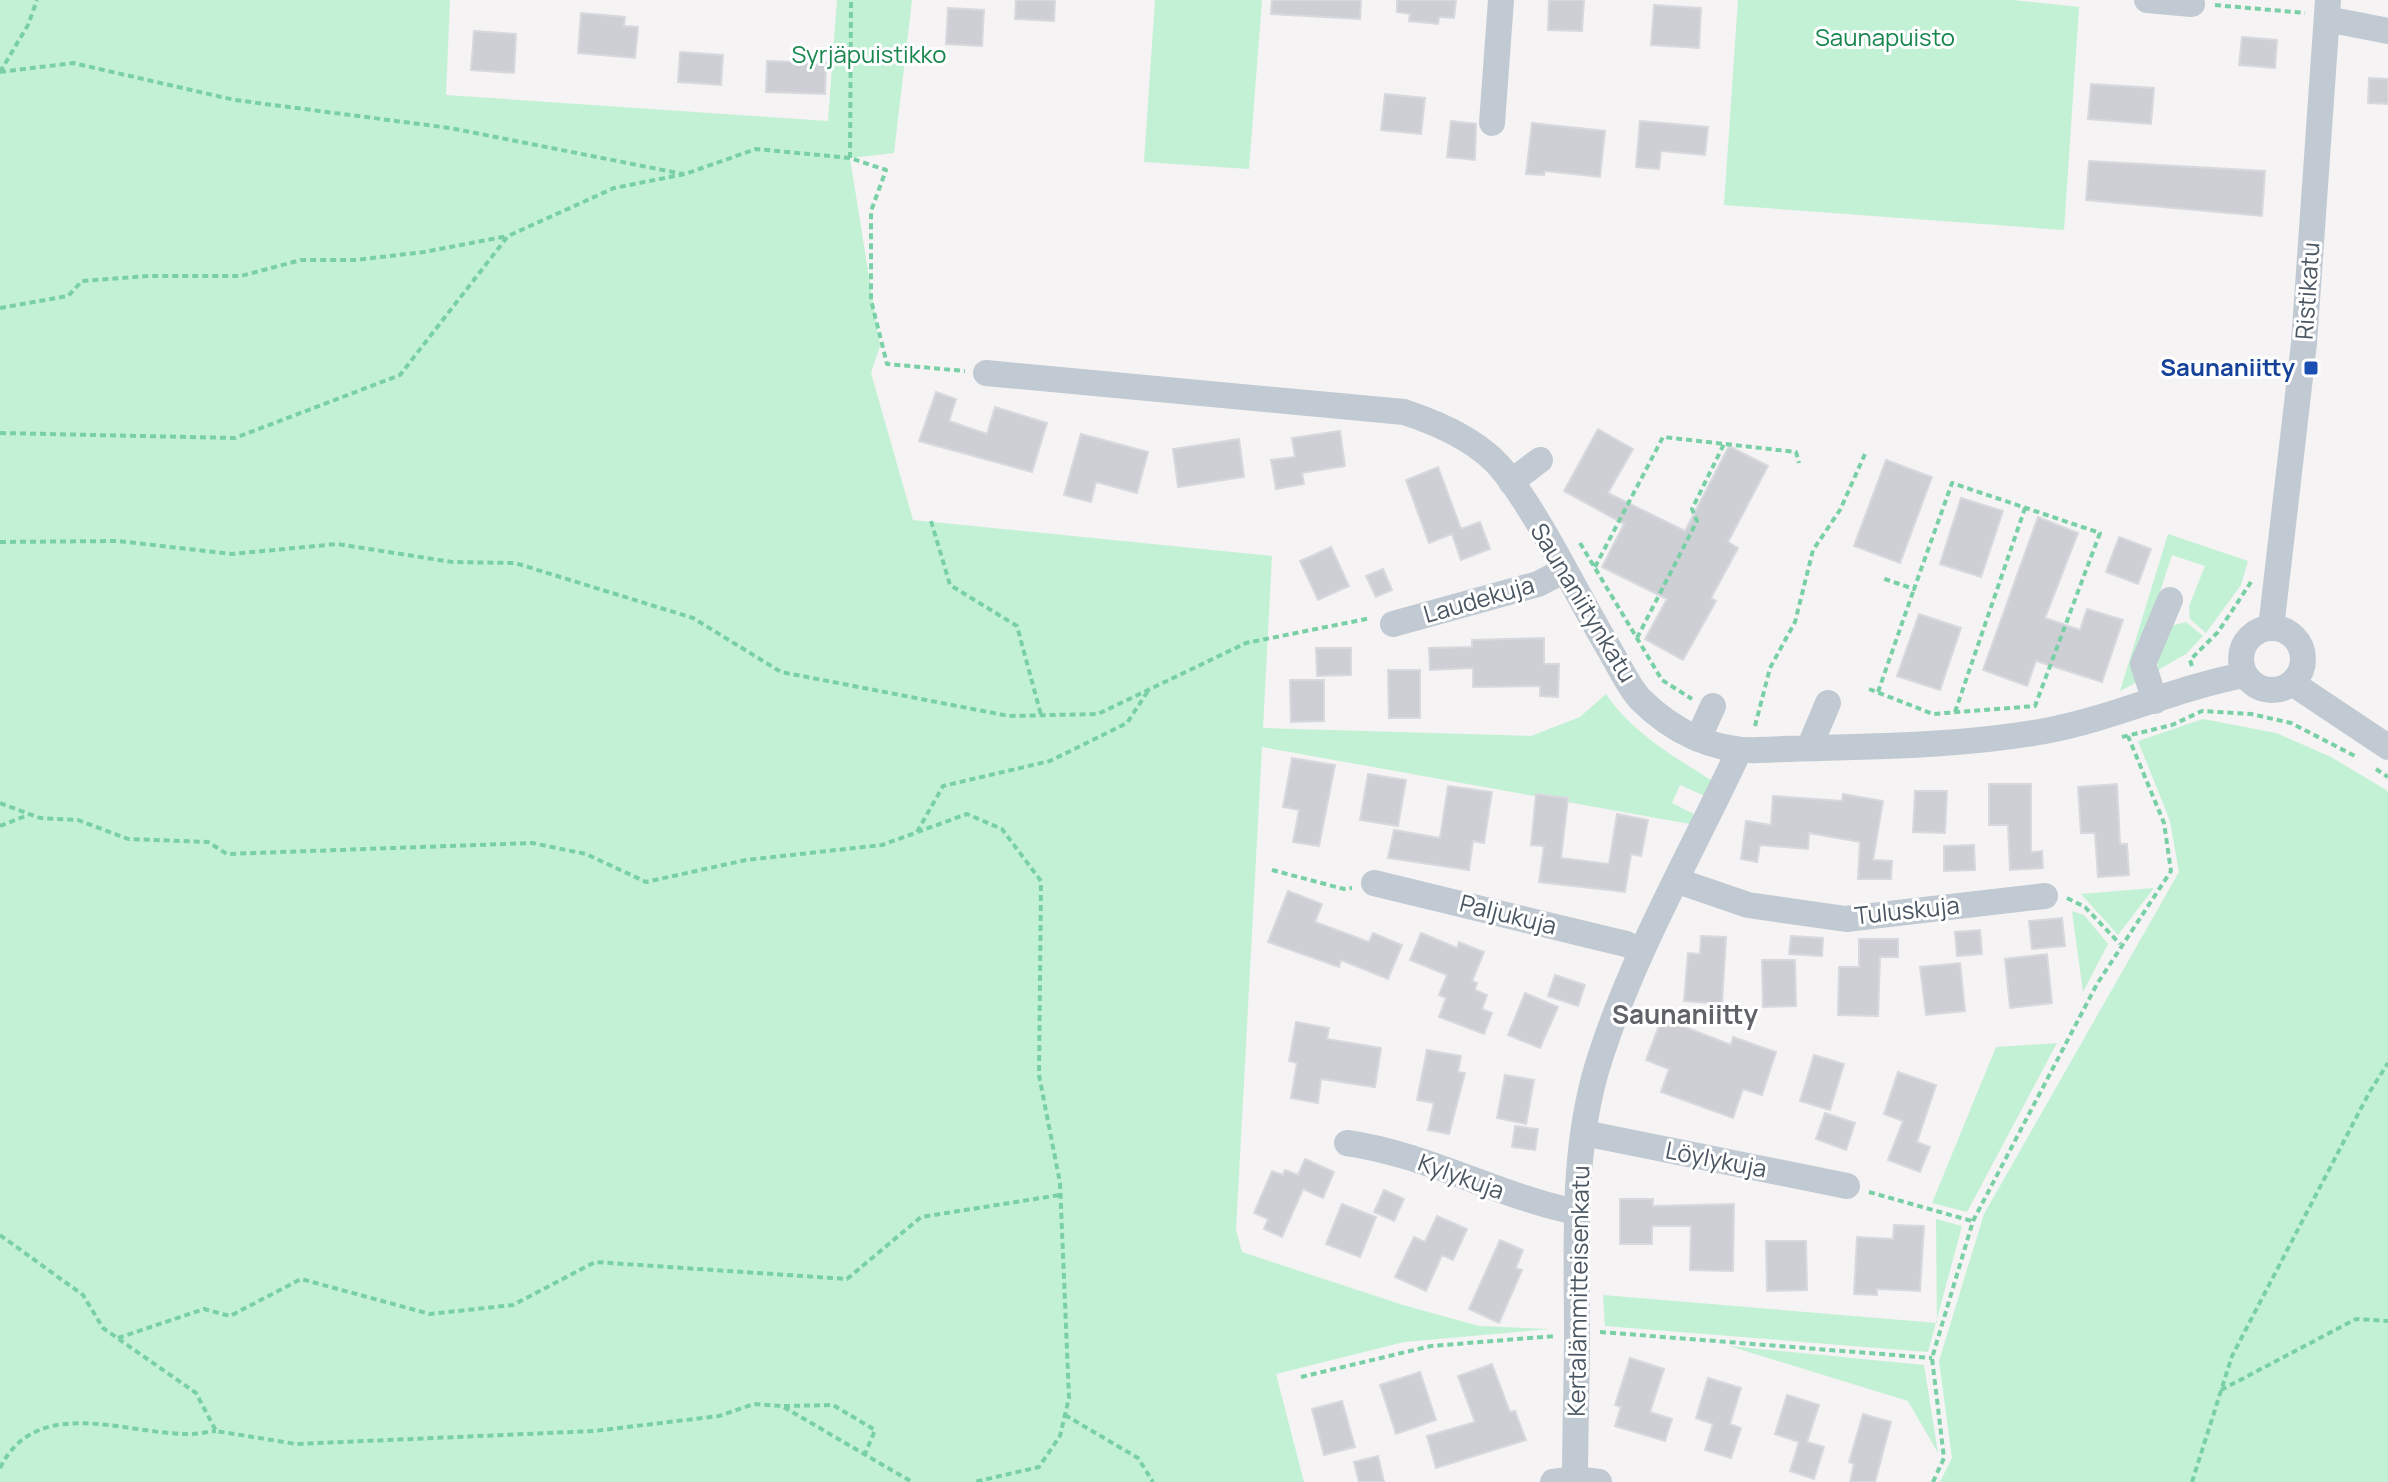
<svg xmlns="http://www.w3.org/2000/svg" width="2388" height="1482" font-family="Manrope,sans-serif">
<rect width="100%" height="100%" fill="#f5f3f3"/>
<path fill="#c3f1d5" d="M 0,0 L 450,0 L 446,95 L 828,121 L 837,0 L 912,0 L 894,153 L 850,158 L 880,346 L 871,373 L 913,520 L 1272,556 L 1263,728 L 1531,736 L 1580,717 L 1606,694 C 1632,733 1675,757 1714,782 L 1707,797 L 1680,785 L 1672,803 L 1694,814 L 1690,824 L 1262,747 L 1236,1230 L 1242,1252 L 1403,1305 L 1479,1326 L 1550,1329 L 1404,1342 L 1276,1374 L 1304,1482 L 0,1482 Z
M 1155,0 L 1262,0 L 1249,169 L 1144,162 Z
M 1738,0 L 2013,0 L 2079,7 L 2064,230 L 1724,205 Z
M 2168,534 L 2248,561 L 2241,585 L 2206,633 L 2190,619 L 2189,606 L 2205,566 L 2172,555 L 2135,668 L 2139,681 L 2120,691 Z
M 2186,622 L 2203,636 L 2186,654 L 2158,670 L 2158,650 L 2171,626 Z
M 2203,719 L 2276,733 L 2331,757 L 2388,791 L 2388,1482 L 1940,1482 L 1952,1458 L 1939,1361 L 1984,1214 L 2179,872 L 2170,821 L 2138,741 Z
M 2154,888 L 2118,935 L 2081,894 Z
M 2072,911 L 2084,915 L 2108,944 L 2083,992 Z
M 2057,1043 L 1967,1212 L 1932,1203 L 1996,1047 Z
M 1936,1219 L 1962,1226 L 1928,1352 L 1605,1326 L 1603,1295 L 1937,1323 Z
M 1729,1346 L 1924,1365 L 1938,1453 L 1908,1401 Z"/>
<path fill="#cdcfd5" stroke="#d7d9de" stroke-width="2" d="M 1016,0 L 1055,0 L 1054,21 L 1015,19 Z
M 1272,0 L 1361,0 L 1360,19 L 1271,14 Z
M 1397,0 L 1456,0 L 1454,18 L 1439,17 L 1438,24 L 1409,21 L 1410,14 L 1397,12 Z
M 1549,0 L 1584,0 L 1582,31 L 1548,30 Z
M 1654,5 L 1701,8 L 1699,48 L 1651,45 Z
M 948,8 L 984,10 L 982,46 L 946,44 Z
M 581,13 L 625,17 L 624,26 L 638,27 L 635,58 L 578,53 Z
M 474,31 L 516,34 L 514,73 L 471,70 Z
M 2242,37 L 2277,40 L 2275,68 L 2239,65 Z
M 680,52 L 723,55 L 721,85 L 678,82 Z
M 767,61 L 826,63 L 825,94 L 766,92 Z
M 2369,78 L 2388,79 L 2388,104 L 2368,103 Z
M 2091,84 L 2154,88 L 2151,124 L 2088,119 Z
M 1385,94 L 1425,98 L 1421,134 L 1381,130 Z
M 1451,121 L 1476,124 L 1475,160 L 1447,157 Z
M 1640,121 L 1708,127 L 1705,155 L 1661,151 L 1659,169 L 1636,167 Z
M 1532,123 L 1605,131 L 1600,177 L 1545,171 L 1544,175 L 1526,174 Z
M 2089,161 L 2265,171 L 2262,216 L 2086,200 Z
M 936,392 L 956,399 L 949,421 L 987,434 L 995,407 L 1047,423 L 1032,472 L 919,441 Z
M 1598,429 L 1633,449 L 1608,493 L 1685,531 L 1729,446 L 1768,466 L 1728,542 L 1738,548 L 1711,598 L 1716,601 L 1683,660 L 1645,639 L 1667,599 L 1602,567 L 1624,524 L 1564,491 Z
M 1340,431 L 1345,466 L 1302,473 L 1304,484 L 1276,489 L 1271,460 L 1295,457 L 1292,438 Z
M 1081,434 L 1148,452 L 1137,493 L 1096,482 L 1091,502 L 1064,495 Z
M 1239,439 L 1244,477 L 1178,487 L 1173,449 Z
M 1886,460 L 1932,477 L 1900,563 L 1854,546 Z
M 1438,467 L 1461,529 L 1480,522 L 1490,549 L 1461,560 L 1452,534 L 1429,543 L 1406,480 Z
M 1961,498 L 2003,511 L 1981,577 L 1940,564 Z
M 2038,517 L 2078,533 L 2045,618 L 2080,630 L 2087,609 L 2123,620 L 2102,682 L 2036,661 L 2027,686 L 1983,670 Z
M 2119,537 L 2151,549 L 2138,584 L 2106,572 Z
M 1331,547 L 1349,586 L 1318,600 L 1300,561 Z
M 1383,569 L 1392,590 L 1376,597 L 1366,576 Z
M 1919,614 L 1961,628 L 1940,690 L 1897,676 Z
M 1544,638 L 1544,664 L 1559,664 L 1558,697 L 1540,696 L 1540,686 L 1473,687 L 1473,668 L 1430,670 L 1429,648 L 1472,647 L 1472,640 Z
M 1316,648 L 1351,648 L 1351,675 L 1317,676 Z
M 1388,670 L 1420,670 L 1420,718 L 1389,718 Z
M 1290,680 L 1324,680 L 1324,721 L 1291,722 Z
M 1292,758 L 1335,765 L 1319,846 L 1293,842 L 1299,810 L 1283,807 Z
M 1368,774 L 1406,780 L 1398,826 L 1360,820 Z
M 1989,784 L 2031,784 L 2031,852 L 2042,851 L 2043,868 L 2010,870 L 2008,825 L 1989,825 Z
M 2117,784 L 2120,844 L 2127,844 L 2129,875 L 2098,877 L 2095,833 L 2081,833 L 2078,787 Z
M 1448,786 L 1492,792 L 1484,843 L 1473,841 L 1469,870 L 1388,858 L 1394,830 L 1440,838 Z
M 1915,791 L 1947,791 L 1945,833 L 1913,832 Z
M 1536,794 L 1568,798 L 1561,858 L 1609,864 L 1617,814 L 1648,820 L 1641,856 L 1631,854 L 1625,892 L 1539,882 L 1544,846 L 1531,845 Z
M 1843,794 L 1883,801 L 1873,860 L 1892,861 L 1891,879 L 1858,879 L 1860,842 L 1809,833 L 1808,849 L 1760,845 L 1757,862 L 1741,859 L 1746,821 L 1771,825 L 1773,796 L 1842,801 Z
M 1974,845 L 1975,870 L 1944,871 L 1944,846 Z
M 1288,891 L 1322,904 L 1315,922 L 1369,942 L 1373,933 L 1402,945 L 1388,979 L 1341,960 L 1339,967 L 1268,942 Z
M 2062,918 L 2065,946 L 2032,949 L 2029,921 Z
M 1980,930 L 1982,954 L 1957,956 L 1955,932 Z
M 1421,933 L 1457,948 L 1459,942 L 1484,952 L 1472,981 L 1477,983 L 1475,990 L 1487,995 L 1482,1009 L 1492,1013 L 1484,1034 L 1439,1017 L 1446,998 L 1439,995 L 1447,975 L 1410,960 Z
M 1701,936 L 1726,937 L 1722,1004 L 1684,1001 L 1688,953 L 1700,954 Z
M 1791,936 L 1823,938 L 1822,956 L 1789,954 Z
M 1859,939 L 1898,939 L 1898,957 L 1880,957 L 1878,1016 L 1838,1015 L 1839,967 L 1859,967 Z
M 2047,954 L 2052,1003 L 2010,1008 L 2005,959 Z
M 1762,960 L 1795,960 L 1796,1006 L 1763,1007 Z
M 1960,963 L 1965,1011 L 1926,1015 L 1920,967 Z
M 1555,975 L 1585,985 L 1578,1006 L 1548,996 Z
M 1525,993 L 1558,1007 L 1540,1048 L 1508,1035 Z
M 1662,1018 L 1731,1045 L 1733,1037 L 1776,1052 L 1762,1095 L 1743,1089 L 1733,1118 L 1661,1092 L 1669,1069 L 1646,1060 Z
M 1296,1022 L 1329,1028 L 1327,1039 L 1381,1048 L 1375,1087 L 1321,1079 L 1318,1103 L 1291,1098 L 1297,1063 L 1289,1061 Z
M 1427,1050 L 1461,1056 L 1458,1072 L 1465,1073 L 1449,1134 L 1428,1130 L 1434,1103 L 1417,1100 Z
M 1814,1055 L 1844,1064 L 1830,1110 L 1800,1101 Z
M 1898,1072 L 1936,1085 L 1917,1142 L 1930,1147 L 1920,1172 L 1888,1160 L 1903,1121 L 1884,1114 Z
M 1505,1075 L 1534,1080 L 1526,1124 L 1497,1118 Z
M 1825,1113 L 1855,1123 L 1846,1150 L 1816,1139 Z
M 1515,1126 L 1538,1129 L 1535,1150 L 1512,1147 Z
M 1305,1159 L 1334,1172 L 1323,1198 L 1303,1189 L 1282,1237 L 1264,1229 L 1268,1219 L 1254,1213 L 1272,1171 L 1283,1175 L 1285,1170 L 1298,1175 Z
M 1384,1190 L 1404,1199 L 1394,1221 L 1374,1212 Z
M 1620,1199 L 1653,1199 L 1653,1206 L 1734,1204 L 1733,1271 L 1690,1270 L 1691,1226 L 1652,1226 L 1652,1244 L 1620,1244 Z
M 1342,1204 L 1376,1217 L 1360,1257 L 1326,1244 Z
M 1437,1216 L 1467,1229 L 1453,1260 L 1442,1255 L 1426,1291 L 1395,1277 L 1414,1237 L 1425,1242 Z
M 1894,1225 L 1924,1226 L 1920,1291 L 1877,1289 L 1877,1295 L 1854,1294 L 1857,1237 L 1893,1239 Z
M 1500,1240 L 1523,1250 L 1516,1268 L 1522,1270 L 1499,1323 L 1469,1309 Z
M 1766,1241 L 1806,1241 L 1807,1290 L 1767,1291 Z
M 1630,1358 L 1664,1369 L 1650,1412 L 1672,1419 L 1665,1441 L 1615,1426 L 1621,1407 L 1615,1405 Z
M 1492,1364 L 1510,1412 L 1515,1411 L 1526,1440 L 1436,1468 L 1427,1436 L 1475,1422 L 1458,1376 Z
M 1420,1372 L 1436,1420 L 1396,1434 L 1380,1385 Z
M 1708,1378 L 1741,1388 L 1730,1424 L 1741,1428 L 1731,1458 L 1705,1450 L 1713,1424 L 1696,1418 Z
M 1787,1395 L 1819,1405 L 1807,1442 L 1824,1447 L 1814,1479 L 1790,1471 L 1799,1442 L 1775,1434 Z
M 1342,1401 L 1355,1447 L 1324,1455 L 1312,1409 Z
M 1863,1414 L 1891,1422 L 1875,1482 L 1850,1482 L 1854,1464 L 1849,1462 Z
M 1378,1456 L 1384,1482 L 1359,1482 L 1354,1462 Z"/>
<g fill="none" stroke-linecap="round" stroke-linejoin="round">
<path stroke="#7ad0a6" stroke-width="4" stroke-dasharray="6 4" stroke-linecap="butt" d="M 2215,5 L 2305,13
M 0,72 L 73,63 L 235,100 L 450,128 L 683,174
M 0,72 L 28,25 L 37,0
M 850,158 L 851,0
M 0,308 L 68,296 L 82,281 L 148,276 L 241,276 L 301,260 L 355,260 L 424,252 L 508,236
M 0,433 L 235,438 L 400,375 L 508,236 L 614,188 L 685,174 L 756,149 L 850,158 L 886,170 L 871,211 L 871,300 L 887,364 L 965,371
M 931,521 L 950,585 L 1017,626 L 1041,715
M 0,542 L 118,541 L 232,554 L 337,544 L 452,562 L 515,563 L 693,618 L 781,672 L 1009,716 L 1098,714 L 1246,643 L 1371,618
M 1580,543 L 1662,680 L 1692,699
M 1595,567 L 1663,437 L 1796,452 L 1799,463
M 1637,638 L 1697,521 L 1692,509 L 1724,444
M 2192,666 L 2190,660 L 2218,632 L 2251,582
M 1869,689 L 1933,714 L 2035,706 L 2100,533 L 1952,483 L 1914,589 L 1882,578
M 1878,692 L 1914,589
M 1955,712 L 2025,508
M 1755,726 L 1770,668 L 1795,622 L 1813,550 L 1840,510 L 1865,454
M 2122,737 L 2172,725 L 2202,711 L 2251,714 L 2291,723 L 2355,756
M 2376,769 L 2388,777
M 0,803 L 40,818 L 78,820 L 128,839 L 208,842 L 227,854 L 532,843 L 586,854 L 646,882 L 746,860 L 882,845 L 967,814 L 1002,829 L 1041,881 L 1039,1075 L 1060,1183 L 1069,1398 L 1060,1436 L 1039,1467 L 974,1482
M 0,826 L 28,815
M 917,832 L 943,786 L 1050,761 L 1127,723 L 1148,691
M 1272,870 L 1344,889 L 1352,888
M 2067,898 L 2085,907 L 2120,944
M 1869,1192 L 1972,1221
M 0,1235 L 83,1295 L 103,1328 L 196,1393 L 216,1431 L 296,1444 L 594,1431 L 719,1416 L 754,1404 L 782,1406 L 912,1482
M 1600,1332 L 1932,1358
M 118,1338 L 204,1309 L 230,1316 L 301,1279 L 430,1314 L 513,1305 L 595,1262 L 847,1279 L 921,1217 L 1060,1195
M 1301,1377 L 1431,1346 L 1555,1336
M 2221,1390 L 2356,1319 L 2388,1321
M 784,1406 L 833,1405 L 875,1430 L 865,1454
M 1065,1415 L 1138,1458 L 1153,1482
M 0,1468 C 36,1395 123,1433 185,1434 C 195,1435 206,1432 216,1431
M 1933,1482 L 1944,1458 L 1932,1358 L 1973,1221 L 2097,984 L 2171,871 L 2164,823 L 2128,736
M 2192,1482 L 2232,1356 L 2369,1093 L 2388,1063"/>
<path stroke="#c1cad2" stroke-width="26" d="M 2147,0 L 2192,4
M 2327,19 L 2388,31
M 1492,123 L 1501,0
M 986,373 L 1404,412 C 1441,424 1482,442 1506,474 C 1543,523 1576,593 1608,647 C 1618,663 1627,685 1640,699 C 1672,731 1713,752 1759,750 C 1854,746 1951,748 2045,731 C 2114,718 2176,688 2244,675
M 1511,482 L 1540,460
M 1393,624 L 1538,584 L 1563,571
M2241 659a31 31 0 1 1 62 0a31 31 0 1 1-62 0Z
M 2271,628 L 2304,343 L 2328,0
M 2292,683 L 2388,747
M 2155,701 L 2143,664 L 2170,600
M 1698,739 L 1713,706
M 1809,748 L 1828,703
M 1678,881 L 1748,905 L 1846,919 L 2045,896
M 1374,883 L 1626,944 L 1641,951
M 1584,1133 L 1847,1186
M 1347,1143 C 1426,1154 1498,1196 1576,1212
M 1575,1479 C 1575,1430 1577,1381 1577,1333 C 1577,1241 1571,1144 1601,1055 C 1635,950 1692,852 1739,751
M 1553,1482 L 1575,1479 L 1599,1482"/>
</g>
<rect fill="#1a4fb4" stroke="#fff" stroke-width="3" x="2303" y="360" width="16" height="16" rx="4"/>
<g text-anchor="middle" stroke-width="6" stroke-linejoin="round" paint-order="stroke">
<g font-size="24" fill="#17864f" stroke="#fff">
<text x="1885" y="46">Saunapuisto</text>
<text x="869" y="63">Syrjäpuistikko</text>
</g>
<g font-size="24" fill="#4a5661" stroke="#fff">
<text transform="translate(2308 291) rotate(-86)" y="8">Ristikatu</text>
<text transform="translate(1479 600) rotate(-16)" y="8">Laudekuja</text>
<text transform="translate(1583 603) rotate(59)" y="8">Saunaniitynkatu</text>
<text transform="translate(1907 911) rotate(-6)" y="8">Tuluskuja</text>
<text transform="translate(1508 915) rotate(14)" y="8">Paljukuja</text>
<text transform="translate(1716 1160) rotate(11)" y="8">Löylykuja</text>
<text transform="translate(1461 1177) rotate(20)" y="8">Kylykuja</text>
<text transform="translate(1579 1291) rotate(-89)" y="8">Kertalämmitteisenkatu</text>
</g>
<g font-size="24" font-weight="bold" fill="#164399" stroke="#fff" text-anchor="end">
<text x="2295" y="376">Saunaniitty</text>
</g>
<g font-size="26" font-weight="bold" fill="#5f6368" stroke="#fff">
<text x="1685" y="1024">Saunaniitty</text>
</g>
</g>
</svg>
